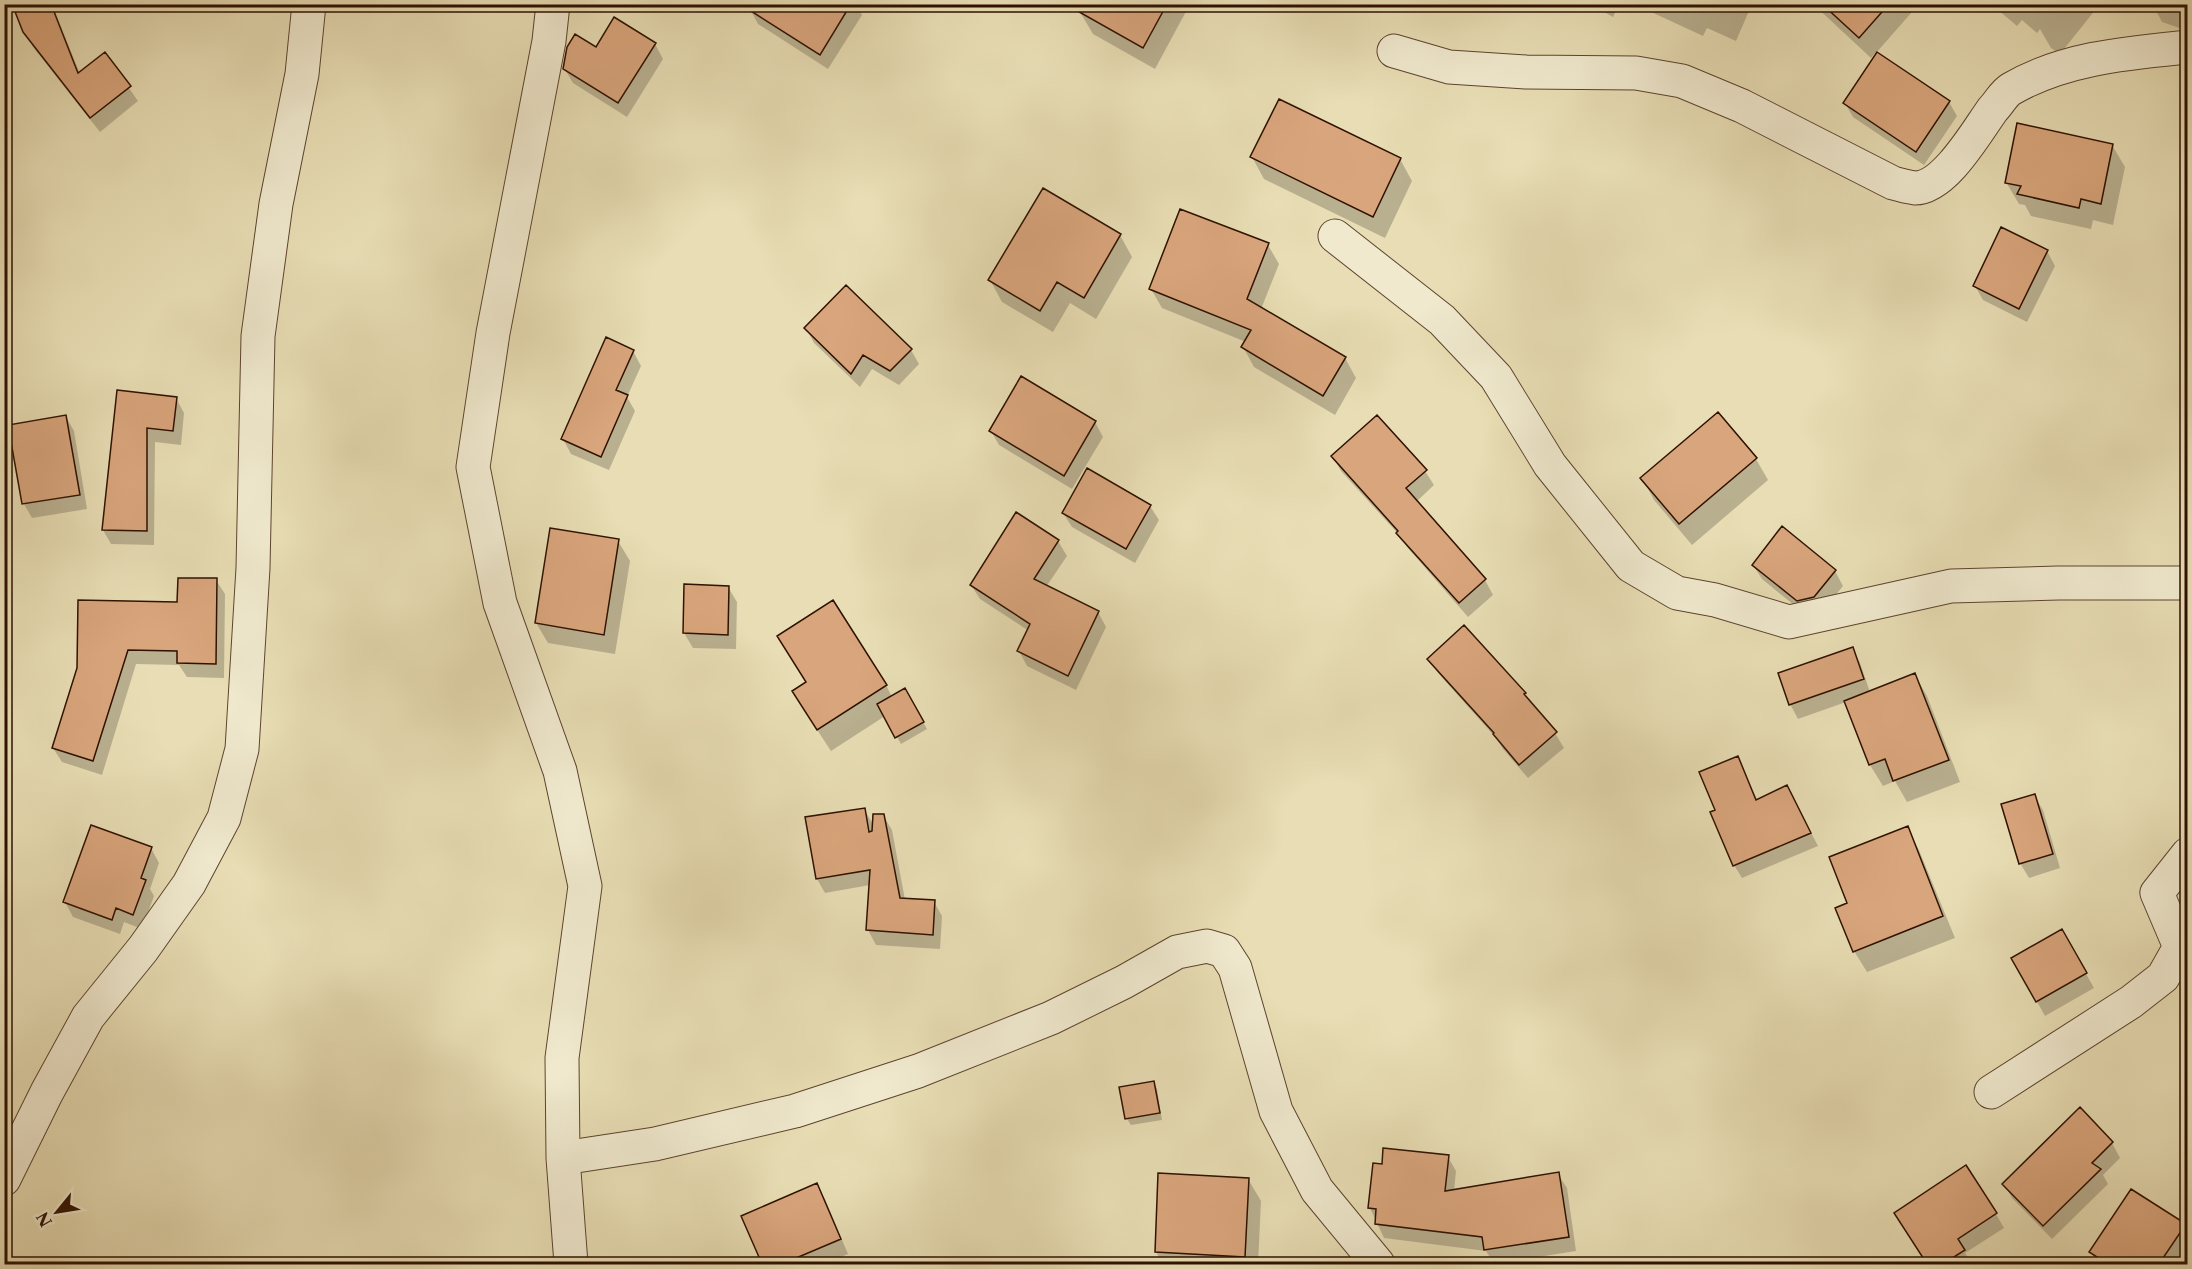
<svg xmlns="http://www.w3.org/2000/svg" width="2192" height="1269" font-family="'Libre Caslon Text',serif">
<rect width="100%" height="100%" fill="#e8ddb4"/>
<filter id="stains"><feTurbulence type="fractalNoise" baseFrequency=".00333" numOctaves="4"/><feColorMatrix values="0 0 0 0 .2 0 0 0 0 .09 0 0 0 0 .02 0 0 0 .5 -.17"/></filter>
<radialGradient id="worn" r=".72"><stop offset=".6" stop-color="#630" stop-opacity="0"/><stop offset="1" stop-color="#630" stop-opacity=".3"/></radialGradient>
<path fill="#0003" d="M 14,4 L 52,4 L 80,74 L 105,54 L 138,101 L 100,132 L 33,47 L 24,31 Z
M 752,4 L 856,4 L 862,15 L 828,69 L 758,24 L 750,9 Z
M 1084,4 L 1190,4 L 1155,69 L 1093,34 L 1080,12 Z
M 1590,4 L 1619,4 L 1613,17 Z
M 1634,4 L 1752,4 L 1736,41 L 1707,28 L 1703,36 Z
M 1813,4 L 1919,4 L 1876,53 L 1949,102 L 1957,116 L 1924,165 L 1853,117 L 1845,103 L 1877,55 L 1875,53 L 1871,58 Z
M 1991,4 L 2100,4 L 2060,54 L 2051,48 L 2040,29 L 2037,33 L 2022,20 L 2017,26 Z
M 2155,4 L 2188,4 L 2188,31 L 2162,22 L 2154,7 Z
M 655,44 L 663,59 L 627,117 L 573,83 L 564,68 L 596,49 Z
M 4,50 L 12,63 L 11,147 L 4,147 Z
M 2112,145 L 2125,167 L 2113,225 L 2093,220 L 2091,229 L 2031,216 L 2025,205 L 2019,204 L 2006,182 Z
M 1252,157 L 1400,159 L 1412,181 L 1385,238 L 1264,179 Z
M 1120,235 L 1132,257 L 1096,319 L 1070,303 L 1053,332 L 1002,302 L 990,280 Z
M 1268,245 L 1279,264 L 1261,309 L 1345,358 L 1356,378 L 1335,415 L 1254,367 L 1243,347 L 1246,342 L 1162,308 L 1151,289 Z
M 2047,251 L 2055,266 L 2027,322 L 1983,300 L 1975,286 Z
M 806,328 L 911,350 L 919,364 L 899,385 L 872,369 L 860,387 L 814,343 Z
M 633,351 L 641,366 L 627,397 L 635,411 L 609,470 L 571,454 L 563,439 Z
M 119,392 L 176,398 L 184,413 L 181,445 L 155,442 L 154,545 L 111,544 L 103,530 Z
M 66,417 L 74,431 L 87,509 L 32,518 L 24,504 L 10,426 Z
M 1095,422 L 1103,437 L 1072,489 L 999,445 L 991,431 Z
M 1333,457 L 1425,471 L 1434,485 L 1416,502 L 1485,580 L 1493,595 L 1468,617 L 1407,547 L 1401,537 L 1341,471 Z
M 1756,459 L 1768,480 L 1692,545 L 1654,500 L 1642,478 Z
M 1150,506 L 1159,520 L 1135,563 L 1072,527 L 1063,513 Z
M 1017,514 L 1058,541 L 1067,556 L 1046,587 L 1098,612 L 1106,627 L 1076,690 L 1027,666 L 1019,651 L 1029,631 L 980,599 L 971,585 Z
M 618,541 L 630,561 L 615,654 L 548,643 L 536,623 Z
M 1753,565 L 1835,571 L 1843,586 L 1823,611 L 1806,615 L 1762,579 Z
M 216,580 L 225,594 L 224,678 L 187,677 L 179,665 L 136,664 L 102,775 L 62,762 L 53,748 L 78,669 Z
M 728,587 L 737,602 L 736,649 L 693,648 L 684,633 Z
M 4,621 L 9,629 L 13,669 L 4,670 Z
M 1852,648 L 1860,663 L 1870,692 L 1915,675 L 1927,696 L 1960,782 L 1907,802 L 1895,781 L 1883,786 L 1870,765 L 1846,702 L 1798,719 L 1790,704 Z
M 1429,659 L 1525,694 L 1532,705 L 1555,733 L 1564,748 L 1528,778 L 1503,749 L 1497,739 L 1438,673 Z
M 886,685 L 892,697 L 905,690 L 927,729 L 901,744 L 885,716 L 831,751 L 806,713 Z
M 1737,758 L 1758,801 L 1794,800 L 1818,846 L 1742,878 L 1734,865 L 1717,811 Z
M 2034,796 L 2043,810 L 2060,868 L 2029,878 L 2020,863 Z
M 864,809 L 874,826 L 883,815 L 892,830 L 905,900 L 934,902 L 942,916 L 940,949 L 876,945 L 868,930 L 870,885 L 825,893 L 817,879 Z
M 1907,828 L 1919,850 L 1955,938 L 1867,972 L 1854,951 L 1849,904 Z
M 151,848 L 159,863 L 150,889 L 154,896 L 142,929 L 124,922 L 120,934 L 73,917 L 65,902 Z
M 2188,887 L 2188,913 L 2180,896 Z
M 2062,931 L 2094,988 L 2045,1016 L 2013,959 Z
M 1153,1082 L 1157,1089 L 1162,1120 L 1131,1125 L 1127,1119 Z
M 2080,1109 L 2112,1143 L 2120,1158 L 2103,1175 L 2108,1184 L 2052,1239 L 2012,1198 L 2004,1184 Z
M 1448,1157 L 1456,1171 L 1454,1191 L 1558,1174 L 1567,1188 L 1576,1251 L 1494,1264 L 1486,1251 L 1384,1238 L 1370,1208 L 1383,1166 Z
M 1159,1175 L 1248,1179 L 1261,1201 L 1258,1264 L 1163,1264 L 1156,1252 Z
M 816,1185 L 825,1199 L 848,1254 L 824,1264 L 763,1264 L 743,1217 Z
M 1996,1214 L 2004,1228 L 1965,1253 L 1972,1264 L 1928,1264 L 1904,1228 Z
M 2185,1225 L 2188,1231 L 2188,1248 L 2177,1264 L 2098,1264 L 2091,1252 Z"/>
<path fill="#d9a57c" stroke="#2e1100" stroke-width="1.5" d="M 12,4 L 51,4 L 78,73 L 105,52 L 131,86 L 90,118 L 23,32 Z
M 740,4 L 851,4 L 820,55 Z
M 1065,4 L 1167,4 L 1143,48 Z
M 1822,4 L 1889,4 L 1859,38 Z
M 614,17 L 656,43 L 618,103 L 563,69 L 567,47 L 575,34 L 596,47 Z
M 1877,52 L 1950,101 L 1916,152 L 1843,103 Z
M 1279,99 L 1401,158 L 1373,217 L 1250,157 Z
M 2017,123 L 2113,144 L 2101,204 L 2081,199 L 2079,208 L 2017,194 L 2021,186 L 2005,183 Z
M 1043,188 L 1121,234 L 1084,298 L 1057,282 L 1040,311 L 988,280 Z
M 1180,209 L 1269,243 L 1247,299 L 1346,357 L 1323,396 L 1241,347 L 1251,330 L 1149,289 Z
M 2001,227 L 2048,250 L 2019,309 L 1973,286 Z
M 846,285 L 912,349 L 890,371 L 863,355 L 851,374 L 804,328 Z
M 606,337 L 634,350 L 616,390 L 628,395 L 601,457 L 561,439 Z
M 1021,376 L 1096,421 L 1064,476 L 989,431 Z
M 117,390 L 177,397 L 173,431 L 147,428 L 147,531 L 102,530 Z
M 1718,412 L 1757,458 L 1679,524 L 1640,478 Z
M 66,415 L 80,495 L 22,504 L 8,425 Z
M 1377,415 L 1427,470 L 1406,488 L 1486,579 L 1459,603 L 1396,533 L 1398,531 L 1331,456 Z
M 1087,468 L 1151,505 L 1126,549 L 1062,513 Z
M 1016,512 L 1059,540 L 1034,579 L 1099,611 L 1068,676 L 1017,651 L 1030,624 L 970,585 Z
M 1782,526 L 1836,570 L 1814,597 L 1797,601 L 1752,565 Z
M 550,528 L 619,539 L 604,635 L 535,623 Z
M 178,578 L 217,578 L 216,664 L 177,663 L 177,651 L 128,650 L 93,761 L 52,748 L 77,668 L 78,600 L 177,602 Z
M 684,584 L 729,586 L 728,635 L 683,633 Z
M 833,600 L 887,685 L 817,730 L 792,691 L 806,682 L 777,636 Z
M 1464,625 L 1526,693 L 1524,694 L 1557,732 L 1519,765 L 1493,734 L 1494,733 L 1427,659 Z
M 1853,647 L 1864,679 L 1789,705 L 1778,673 Z
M 1915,673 L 1949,760 L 1893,781 L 1885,759 L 1869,765 L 1844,701 Z
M 905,688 L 924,722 L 895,738 L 877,704 Z
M 1738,756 L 1756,800 L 1787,785 L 1811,833 L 1733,866 L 1710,812 L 1715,810 L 1699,772 Z
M 2035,794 L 2053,854 L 2019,864 L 2001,804 Z
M 865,808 L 869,832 L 872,831 L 873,814 L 884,814 L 900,898 L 935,900 L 933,935 L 866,930 L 870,870 L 816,879 L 805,817 Z
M 91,825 L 152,847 L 141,878 L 146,880 L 133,915 L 116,908 L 112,920 L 63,902 Z
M 1908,826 L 1943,916 L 1853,952 L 1835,908 L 1847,903 L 1829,857 Z
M 2062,929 L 2087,973 L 2036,1002 L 2011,958 Z
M 1154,1081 L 1160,1113 L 1125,1119 L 1119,1087 Z
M 2080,1107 L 2113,1142 L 2092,1163 L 2101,1169 L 2043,1226 L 2002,1184 Z
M 1383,1148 L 1449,1155 L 1445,1191 L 1559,1172 L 1569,1237 L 1484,1250 L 1482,1237 L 1375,1224 L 1376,1209 L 1368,1208 L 1373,1163 L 1382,1164 Z
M 1966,1165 L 1997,1213 L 1958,1239 L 1965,1250 L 1943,1264 L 1927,1264 L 1894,1213 Z
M 1158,1173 L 1249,1178 L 1245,1257 L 1155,1252 Z
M 817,1183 L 841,1239 L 782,1264 L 762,1264 L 741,1216 Z
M 2131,1189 L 2186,1224 L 2159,1264 L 2108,1264 L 2089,1252 Z"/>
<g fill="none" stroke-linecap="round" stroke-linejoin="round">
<defs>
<path id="minor" d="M 553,4 L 549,41 L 493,333 L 473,467 L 500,603 L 560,771 L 585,886 L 562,1058 L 563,1158 L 571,1264
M 1394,51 L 1449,67 L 1526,72 L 1636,73 L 1682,81 L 1742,106 L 1893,183 C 1900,185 1908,187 1915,188 C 1945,188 1977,131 1993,109 C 1999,103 2004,93 2011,89 C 2064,58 2128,53 2188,47
M 1335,236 L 1442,320 L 1496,377 L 1550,465 L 1631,566 L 1677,593 L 1715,600 L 1789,622 L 1951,586 L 2058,583 L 2188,583
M 1991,1092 L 2131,1002 L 2163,977 L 2180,947 L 2157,893 L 2188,854
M 563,1158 L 655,1144 L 795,1111 L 918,1071 L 1051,1018 L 1124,982 L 1177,952 L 1207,946 L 1224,951 L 1235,968 L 1276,1111 L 1317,1190 L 1378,1264
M 4,1179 L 47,1092 L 88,1017 L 143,949 L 189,884 L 224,818 L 242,749 L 253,568 L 258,336 L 276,204 L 302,74 L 309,4"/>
</defs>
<use href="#minor" stroke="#5c442d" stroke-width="35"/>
<use href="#minor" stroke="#f0e9ce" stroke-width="33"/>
</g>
<rect width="2192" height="1269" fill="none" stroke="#e8ddb4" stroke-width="24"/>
<rect x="6" y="6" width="2180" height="1257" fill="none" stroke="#2e1100" stroke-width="3"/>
<rect x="12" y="12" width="2168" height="1245" fill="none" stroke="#2e1100" stroke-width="1.5"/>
<g transform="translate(57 1212) rotate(240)" stroke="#f0e9ce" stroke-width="4.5" paint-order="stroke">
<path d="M0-4.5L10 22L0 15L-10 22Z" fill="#2e1100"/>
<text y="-9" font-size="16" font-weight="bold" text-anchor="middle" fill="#2e1100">N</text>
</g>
<rect width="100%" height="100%" filter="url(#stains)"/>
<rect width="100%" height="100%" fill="url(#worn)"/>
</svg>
